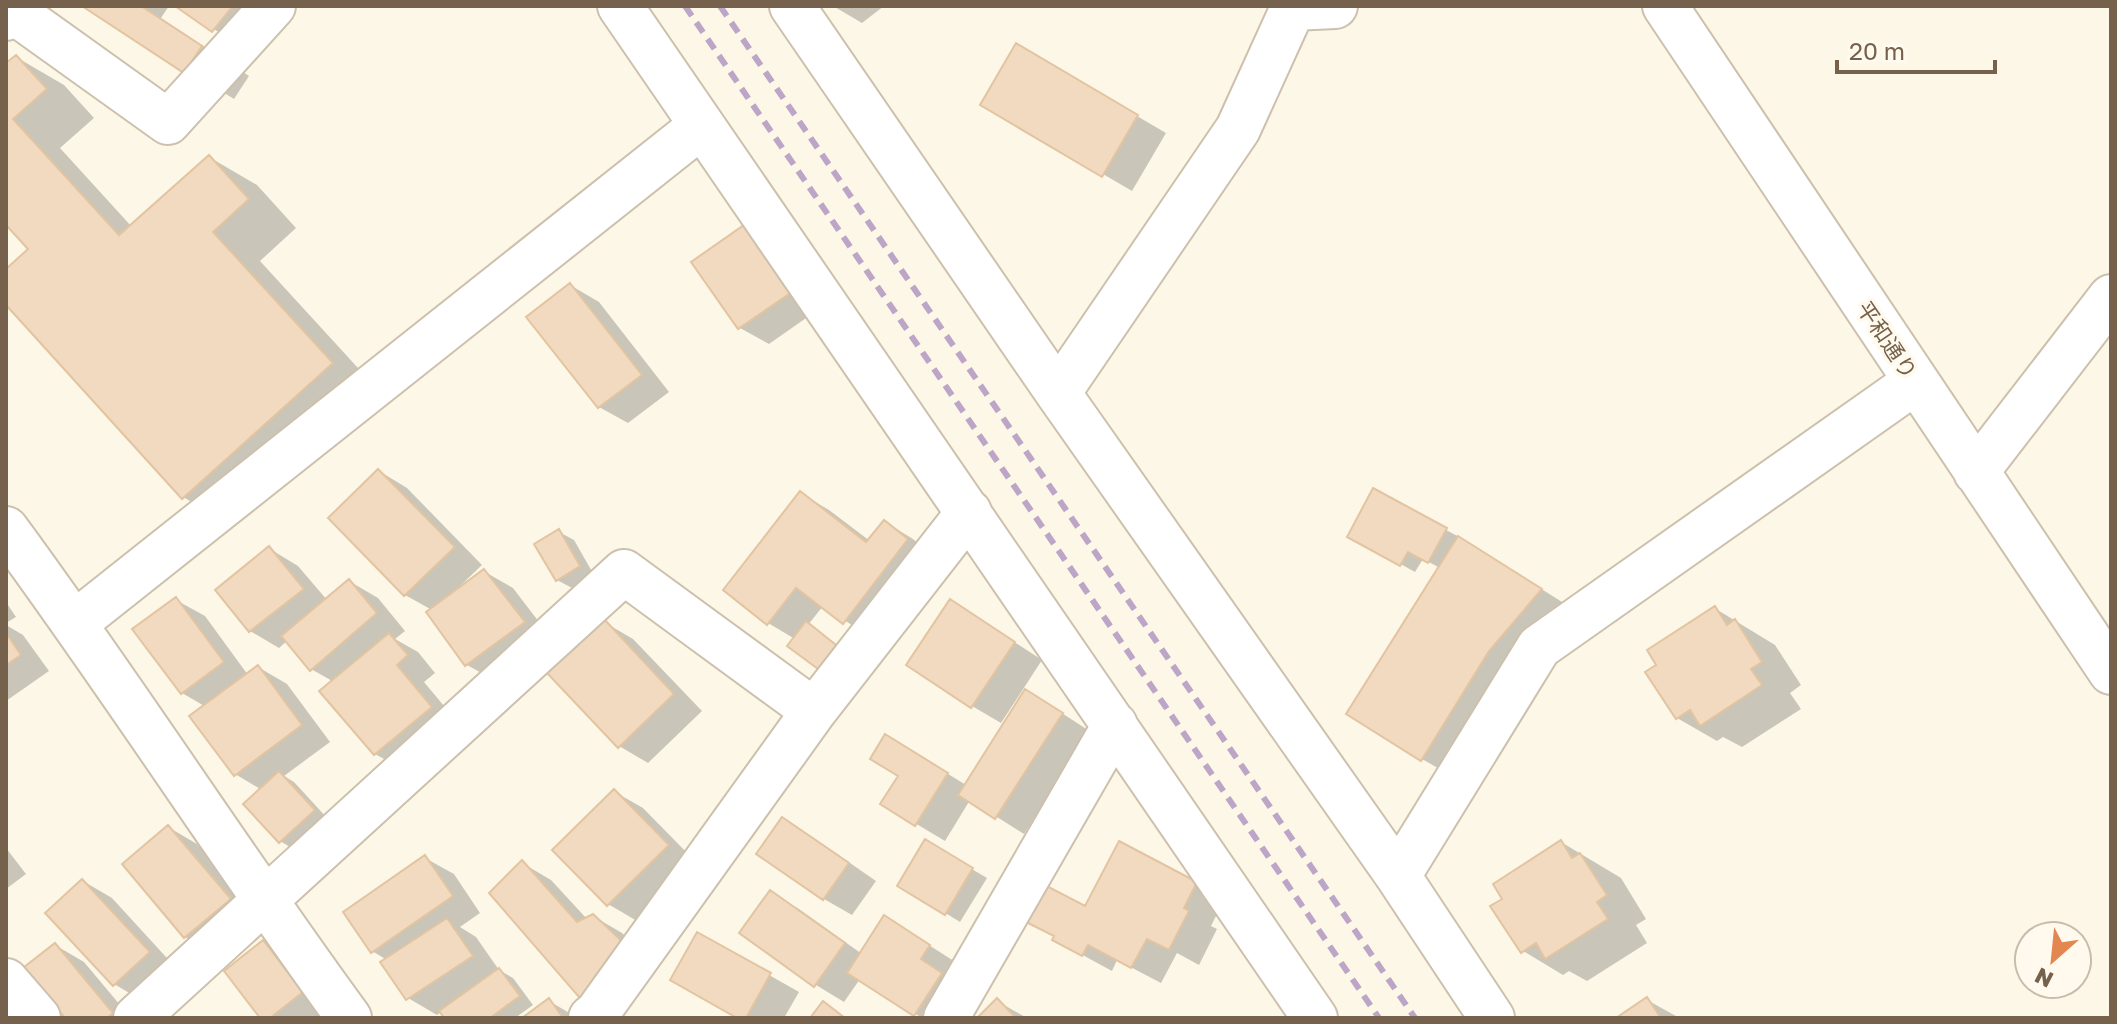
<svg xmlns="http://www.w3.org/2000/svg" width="2117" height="1024" font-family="'Golos Text','Noto Sans JP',sans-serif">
<rect width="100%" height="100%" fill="#fcf7e7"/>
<path fill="#0003" d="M 85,6 L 169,6 L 161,18 L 249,76 L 234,99 Z
M 178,6 L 275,6 L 242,47 Z
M 833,6 L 884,6 L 862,23 Z
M 1017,46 L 1166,133 L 1132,191 L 983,104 Z
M 16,57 L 64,85 L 94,118 L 60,148 L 132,227 L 209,157 L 257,185 L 296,228 L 260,261 L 380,392 L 232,525 L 183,497 L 6,302 L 6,271 L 30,249 L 6,222 L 6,66 Z
M 744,227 L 819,309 L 769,344 L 740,328 L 694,262 Z
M 570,285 L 599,302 L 669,392 L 628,423 L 599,407 Z
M 379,471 L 407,488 L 482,565 L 459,587 L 460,589 L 485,572 L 513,588 L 552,639 L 496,681 L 467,665 L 432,610 L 405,595 Z
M 1374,491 L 1461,538 L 1570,607 L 1450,775 L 1422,759 L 1440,568 L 1423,559 L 1415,572 L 1350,536 Z
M 800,493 L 829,510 L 870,541 L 885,522 L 913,539 L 936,557 L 873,639 L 823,606 L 808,625 L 855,658 L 795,639 L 768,623 Z
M 559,532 L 574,540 L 594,575 L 572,588 L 557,580 Z
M 270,549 L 298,566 L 327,600 L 349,581 L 378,598 L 405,631 L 395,639 L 418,652 L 435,673 L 424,682 L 459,724 L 404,770 L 375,754 L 334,682 L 311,669 L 287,641 L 279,648 L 250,631 Z
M 176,600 L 205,616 L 248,675 L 258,667 L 287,684 L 330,742 L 284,776 L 294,782 L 328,819 L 295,850 L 280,841 L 262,790 L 235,774 L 206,707 L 182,693 Z
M 6,602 L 16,617 L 6,623 Z
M 1716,609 L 1775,645 L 1801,685 L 1790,693 L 1801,709 L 1742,747 L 1723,737 L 1717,741 L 1677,718 Z
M 979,619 L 1042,660 L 1001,723 L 972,706 Z
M 604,622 L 633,639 L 702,711 L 648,763 L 619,746 Z
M 6,625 L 23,635 L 49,671 L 6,701 Z
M 1054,708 L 1091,732 L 1024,834 L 970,800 L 945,841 L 883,804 L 914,753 L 966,785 Z
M 615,792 L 643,808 L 696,862 L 637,921 L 608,904 Z
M 783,819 L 811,836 L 876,881 L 852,915 L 824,899 Z
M 168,827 L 197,844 L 258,917 L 214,953 L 185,937 Z
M 926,842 L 987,878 L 960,922 L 900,885 Z
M 1561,842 L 1621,878 L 1646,919 L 1636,925 L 1647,943 L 1587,981 L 1569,971 L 1563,975 L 1523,951 L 1505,899 Z
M 6,848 L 26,874 L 6,889 Z
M 425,858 L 454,874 L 480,913 L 460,927 L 476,937 L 499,970 L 513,978 L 533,1005 L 515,1018 L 446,1018 L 442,1011 L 437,1015 L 408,998 L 387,960 L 372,951 Z
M 522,863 L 551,880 L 587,919 L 593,916 L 622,933 L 654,964 L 615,1018 Z
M 83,881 L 112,898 L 177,969 L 143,1001 L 114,984 Z
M 1196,884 L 1224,900 L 1211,926 L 1217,929 L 1199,965 L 1177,953 L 1161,983 L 1117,960 L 1112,971 L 1055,940 L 1056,937 L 1029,921 Z
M 770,893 L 799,909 L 862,954 L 885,917 L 957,963 L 952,1018 L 922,1018 L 860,979 L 844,1002 L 816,985 L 742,933 Z
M 698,935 L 799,992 L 784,1018 L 740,1018 Z
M 264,943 L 292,960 L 331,1009 L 320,1018 L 263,1018 Z
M 55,945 L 84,962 L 131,1018 L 68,1018 Z
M 1647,1000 L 1676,1016 L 1677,1018 L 1620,1018 Z
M 549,1001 L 578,1018 L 525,1018 Z
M 997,1001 L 1027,1018 L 979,1018 Z"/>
<path fill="#f1dabf" stroke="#e3c4a0" stroke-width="2" d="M 82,6 L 141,6 L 202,46 L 184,73 Z
M 175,6 L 233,6 L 212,32 Z
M 1016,43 L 1138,115 L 1102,177 L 980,105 Z
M 16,55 L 47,89 L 13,119 L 119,235 L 209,155 L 249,199 L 213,232 L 333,363 L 182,499 L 6,305 L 6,269 L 28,249 L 6,225 L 6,63 Z
M 744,225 L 792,292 L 738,329 L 691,262 Z
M 570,283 L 642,375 L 598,408 L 526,317 Z
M 378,469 L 455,547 L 404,596 L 328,518 Z
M 1373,488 L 1447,528 L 1428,563 L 1408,552 L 1400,566 L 1347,537 Z
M 800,491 L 866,542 L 884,520 L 908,539 L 843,624 L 796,588 L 767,625 L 723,590 Z
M 559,529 L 580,566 L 556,581 L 534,544 Z
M 1458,536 L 1542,589 L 1489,651 L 1421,761 L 1346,714 Z
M 269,546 L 304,589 L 249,632 L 215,590 Z
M 484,569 L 525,622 L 465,666 L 426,612 Z
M 349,579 L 377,613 L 310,671 L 281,636 Z
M 176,597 L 224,662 L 181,694 L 132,629 Z
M 950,599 L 1015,642 L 971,708 L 906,665 Z
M 1715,606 L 1727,625 L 1735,619 L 1762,662 L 1751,669 L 1762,685 L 1700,726 L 1690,710 L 1676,719 L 1645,672 L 1656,665 L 1647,650 Z
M 604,619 L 674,694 L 618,748 L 547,673 Z
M 806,621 L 841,649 L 822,672 L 787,646 Z
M 6,633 L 21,655 L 6,665 Z
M 389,633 L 408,655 L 397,665 L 432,707 L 374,755 L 319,691 Z
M 258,665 L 302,725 L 234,776 L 189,716 Z
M 1025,689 L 1063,713 L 995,819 L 958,795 Z
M 885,734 L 948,773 L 915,826 L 880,804 L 898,776 L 870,759 Z
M 279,771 L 315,810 L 279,843 L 243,804 Z
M 614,789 L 669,845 L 607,906 L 552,850 Z
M 782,817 L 849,863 L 823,900 L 756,854 Z
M 168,825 L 231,899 L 184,938 L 122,864 Z
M 925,839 L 973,868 L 945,915 L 897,886 Z
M 1561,840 L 1572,858 L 1580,853 L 1607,895 L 1597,902 L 1608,919 L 1545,959 L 1536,943 L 1521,953 L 1490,906 L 1502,899 L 1493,884 Z
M 1119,841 L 1197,882 L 1184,908 L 1189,911 L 1169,950 L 1147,939 L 1131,968 L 1088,945 L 1082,956 L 1052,940 L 1054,936 L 1026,922 L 1045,885 L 1085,906 Z
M 425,855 L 453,896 L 371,953 L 343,912 Z
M 522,860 L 577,922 L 593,914 L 627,946 L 585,1004 L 489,893 Z
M 82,879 L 150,952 L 113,986 L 45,913 Z
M 770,890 L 845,943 L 814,987 L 739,933 Z
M 884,915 L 930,945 L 921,959 L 942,973 L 914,1016 L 847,973 Z
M 447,918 L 473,956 L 406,1000 L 380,962 Z
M 697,932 L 771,973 L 746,1018 L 737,1018 L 670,980 Z
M 263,940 L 303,992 L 270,1018 L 260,1018 L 224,971 Z
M 55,943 L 113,1013 L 107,1018 L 65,1018 L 23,968 Z
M 499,968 L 520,996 L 490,1018 L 444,1018 L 439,1011 Z
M 1647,997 L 1661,1018 L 1616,1018 Z
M 549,998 L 563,1018 L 522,1018 Z
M 997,998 L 1016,1018 L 977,1018 Z
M 823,1001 L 845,1018 L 810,1018 Z"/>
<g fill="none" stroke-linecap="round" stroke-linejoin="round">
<defs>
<path id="minor" d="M 620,6 L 1315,1018
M 792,6 L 1058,393 L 1398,876 L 1492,1018
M 1665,6 L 2111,672
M 6,18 L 13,11 L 168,122 L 273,6
M 1058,393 L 1238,129 L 1293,8 L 1335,6
M 1976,472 L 2111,297
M 6,529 C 124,689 231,857 349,1018
M 75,623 L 701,126
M 1398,876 L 1539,647 L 1915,382
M 6,981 L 38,1018
M 136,1018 L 624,572 L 814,711
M 591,1018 L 597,1013 L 814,711 L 969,512
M 946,1018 L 1115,725"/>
</defs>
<use href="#minor" stroke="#cdc0ad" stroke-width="48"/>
<use href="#minor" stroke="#fff" stroke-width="44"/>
<path stroke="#bca5c6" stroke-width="6" stroke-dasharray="12 8" stroke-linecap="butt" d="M 685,6 L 1379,1018
M 720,6 L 1415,1018"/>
</g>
<g text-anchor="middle" stroke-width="7" stroke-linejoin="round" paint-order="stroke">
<g font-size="22" fill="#75614c" stroke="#fffaed">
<text transform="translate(1887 340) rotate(56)" y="8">平和通り</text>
</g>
</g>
<rect width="2117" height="1024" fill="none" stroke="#75614c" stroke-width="16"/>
<g transform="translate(2053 960) rotate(207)"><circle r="38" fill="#fffaed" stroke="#c8bdad" stroke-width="2"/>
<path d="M0-6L14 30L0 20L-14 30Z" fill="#e28750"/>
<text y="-12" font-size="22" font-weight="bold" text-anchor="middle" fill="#75614c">N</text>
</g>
<path d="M1837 60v12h158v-12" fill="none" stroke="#75614c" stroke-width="4"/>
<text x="1849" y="60" font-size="24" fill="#75614c" stroke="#fffaed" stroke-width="6" paint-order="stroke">20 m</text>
</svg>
